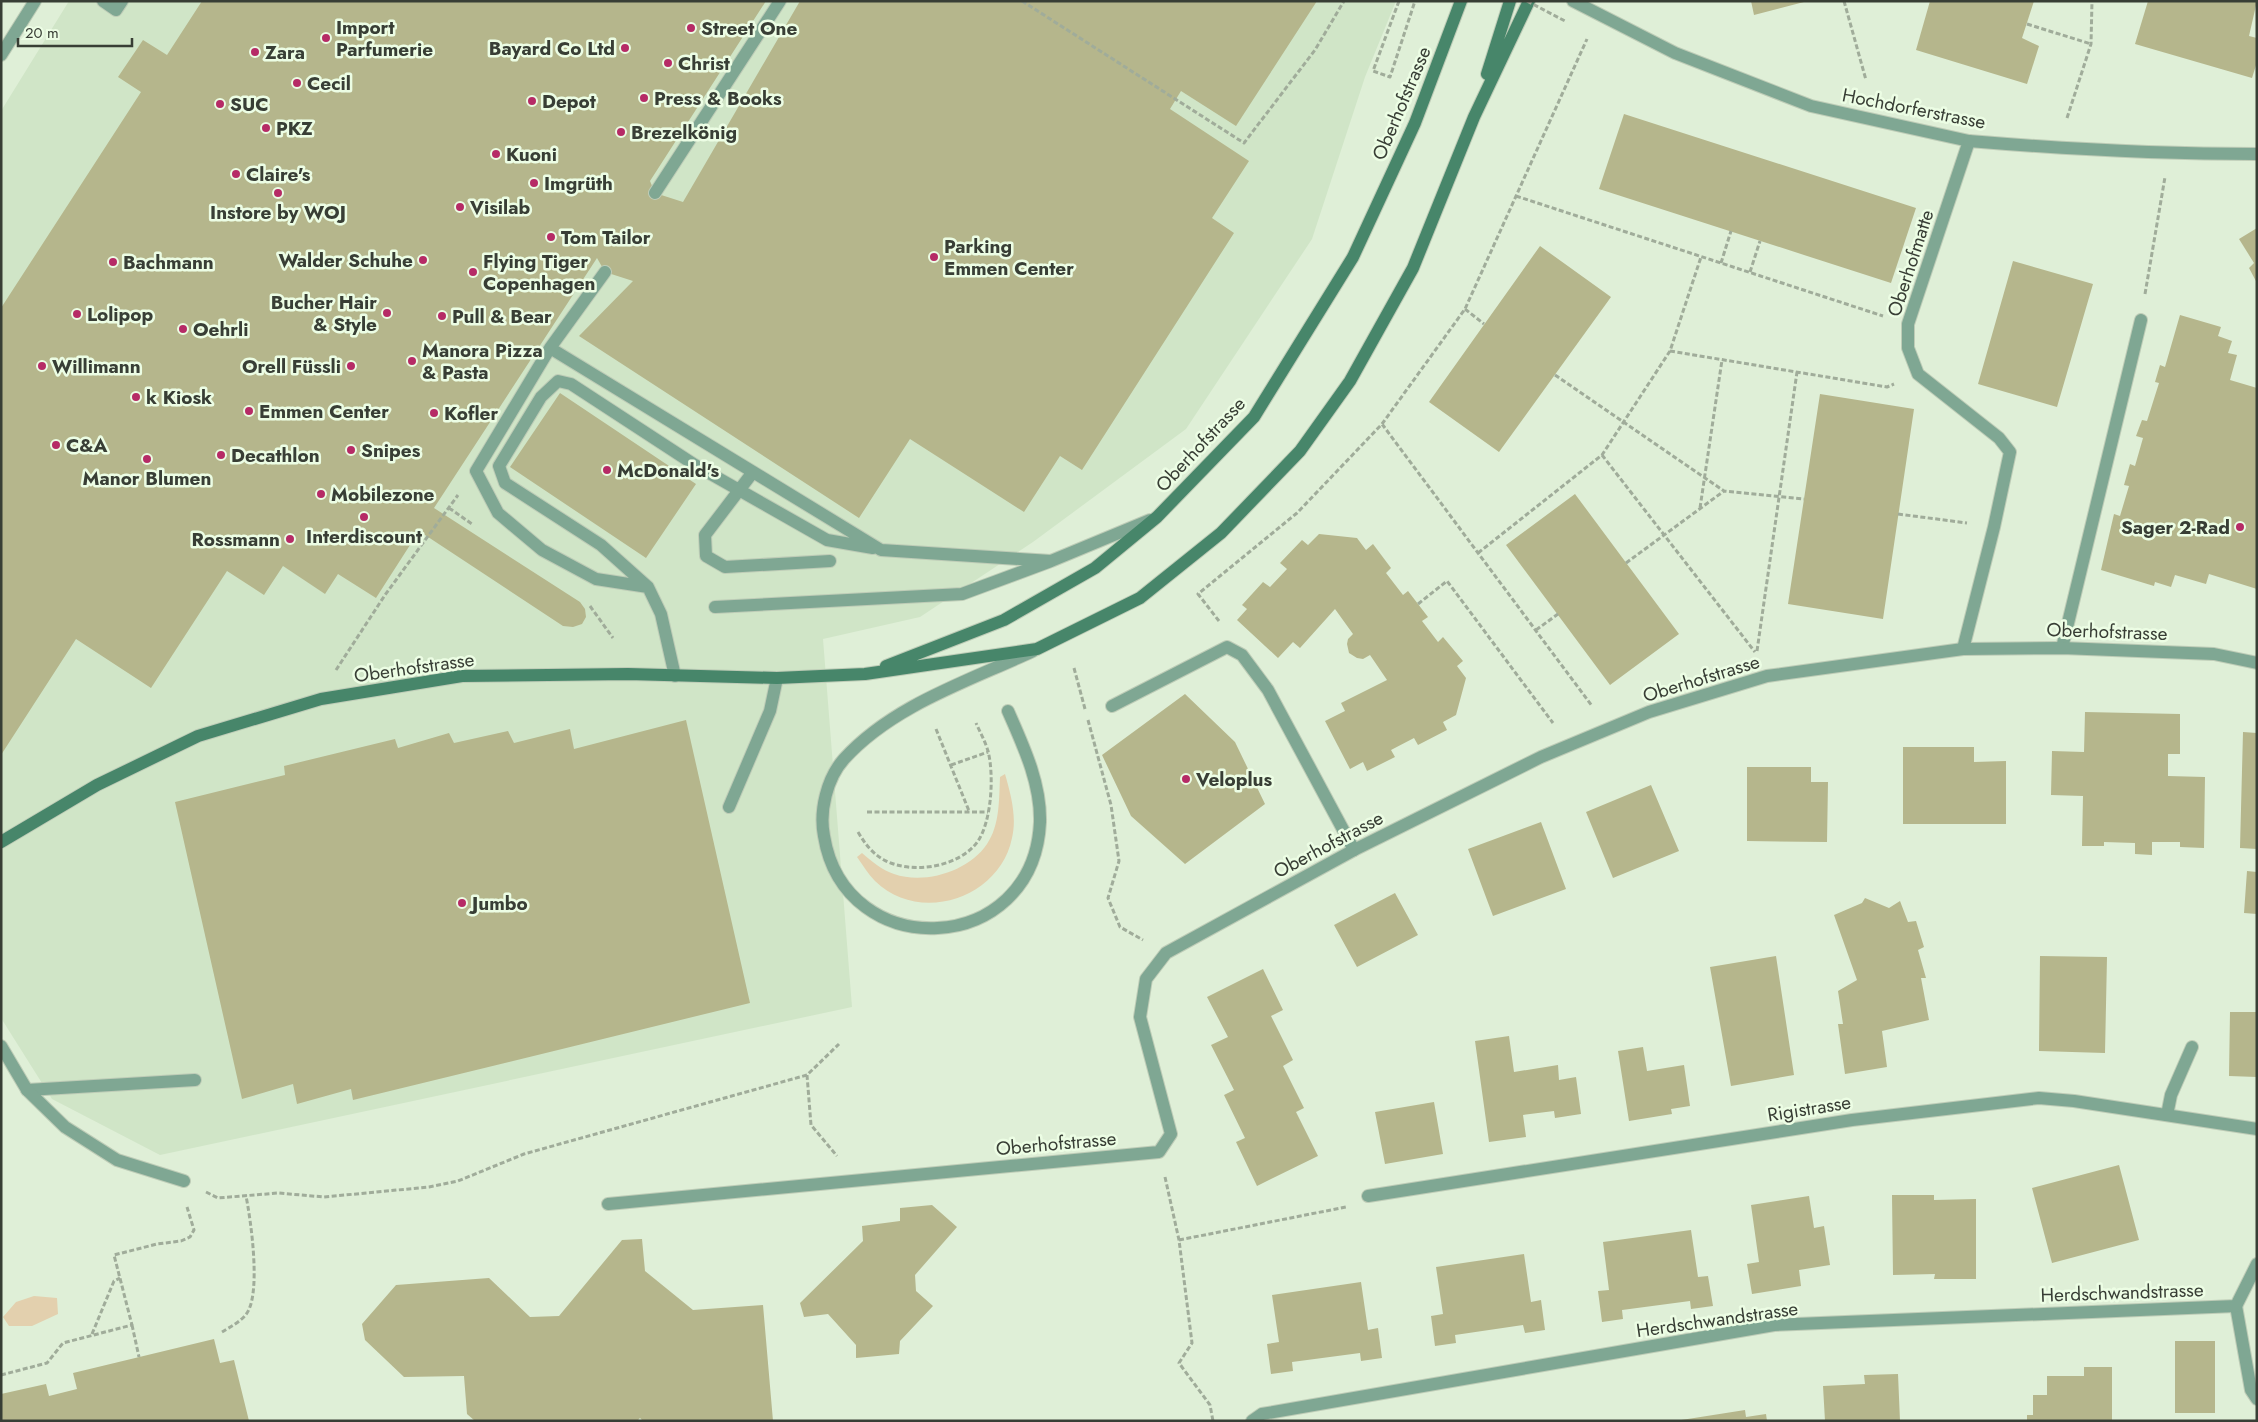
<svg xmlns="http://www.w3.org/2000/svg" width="2258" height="1422" font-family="Jost,sans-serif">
<rect width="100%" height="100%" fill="#dfefd7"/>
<path fill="#d0e5c7" d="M 69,1 L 1396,1 L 1365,77 L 1312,239 L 1186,429 L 1033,542 L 920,617 L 823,639 L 852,1007 L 160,1155 L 52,1099 L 1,1018 L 1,111 Z"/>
<path fill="#e3d0ae" d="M 1005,774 C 1011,795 1017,817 1012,838 C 1000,898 920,925 875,881 C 868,874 863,865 857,857 L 862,853 C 871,861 882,870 894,874 C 925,885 969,871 987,844 C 1000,825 999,799 1000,777 Z
M 34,1296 L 57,1298 L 58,1314 L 32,1326 L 9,1326 L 3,1317 L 16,1302 Z"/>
<path fill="#b5b68c" d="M 202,1 L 766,1 L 650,181 L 655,193 L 683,202 L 800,1 L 1317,1 L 1236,126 L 1181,91 L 1170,109 L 1249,161 L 1212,218 L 1234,233 L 1082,470 L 1060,456 L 1024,512 L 910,439 L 859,518 L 579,336 L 633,281 L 605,272 L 597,258 L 434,508 L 580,602 L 585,609 L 586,617 L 582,624 L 573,627 L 563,626 L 419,531 L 376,598 L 338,574 L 325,594 L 283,566 L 264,595 L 227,571 L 151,688 L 76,639 L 1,755 L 1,308 L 141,92 L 118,77 L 143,40 L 167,55 Z
M 1751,1 L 1804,1 L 1804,2 L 1754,15 Z
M 1930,1 L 2034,1 L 2022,38 L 2039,46 L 2027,84 L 1916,50 Z
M 2148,1 L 2257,1 L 2249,36 L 2257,38 L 2257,62 L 2252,78 L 2135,44 Z
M 1624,114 L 1916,208 L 1891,283 L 1599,189 Z
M 2257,228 L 2257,283 L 2249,268 L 2254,263 L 2239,239 Z
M 1540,246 L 1611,297 L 1499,452 L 1429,402 Z
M 2013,261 L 2093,284 L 2057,407 L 1978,384 Z
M 2180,315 L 2221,327 L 2218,336 L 2232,341 L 2228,353 L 2237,355 L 2230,380 L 2257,388 L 2257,589 L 2209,574 L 2206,584 L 2175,575 L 2171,587 L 2155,582 L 2154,586 L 2101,570 L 2114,514 L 2120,516 L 2129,486 L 2124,485 L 2130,464 L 2135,466 L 2143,438 L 2136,436 L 2142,420 L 2147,421 L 2159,383 L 2155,382 L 2160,365 L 2165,367 Z
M 560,393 L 696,484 L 646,558 L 510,467 Z
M 1820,394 L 1914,409 L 1883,619 L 1788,604 Z
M 1575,494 L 1679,634 L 1610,685 L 1506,545 Z
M 1319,534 L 1357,538 L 1366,550 L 1373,544 L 1391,568 L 1386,573 L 1403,595 L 1408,591 L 1428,617 L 1422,621 L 1438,642 L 1443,637 L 1463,661 L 1457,666 L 1466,678 L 1456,715 L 1443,722 L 1447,730 L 1418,745 L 1414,738 L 1391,750 L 1395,757 L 1367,771 L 1363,762 L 1350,769 L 1325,721 L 1345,711 L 1341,703 L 1387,680 L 1370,655 L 1363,659 L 1357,658 L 1349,653 L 1347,644 L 1348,639 L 1353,634 L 1335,609 L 1300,648 L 1293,642 L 1278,658 L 1237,620 L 1247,609 L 1242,605 L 1263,582 L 1270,587 L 1287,569 L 1280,563 L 1302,540 L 1308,545 Z
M 1185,694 L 1235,742 L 1265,804 L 1185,864 L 1131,816 L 1102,755 Z
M 2085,712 L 2180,714 L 2180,754 L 2168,754 L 2168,776 L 2205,777 L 2204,848 L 2180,847 L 2180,842 L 2152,842 L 2152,855 L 2135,854 L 2135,843 L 2104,842 L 2104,846 L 2082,846 L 2083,796 L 2051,795 L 2052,751 L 2084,752 Z
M 686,720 L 750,1003 L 353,1100 L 351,1089 L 297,1104 L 293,1084 L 242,1099 L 175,802 L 285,775 L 284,766 L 395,739 L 398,748 L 449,733 L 454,743 L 508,731 L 514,743 L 570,729 L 574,749 Z
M 2243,732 L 2257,733 L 2257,849 L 2240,848 Z
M 1903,747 L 1974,747 L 1974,762 L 2006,761 L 2006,824 L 1903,824 Z
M 1747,767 L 1811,767 L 1811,782 L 1828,782 L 1827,842 L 1747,841 Z
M 1651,785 L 1679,851 L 1613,878 L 1586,812 Z
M 1541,822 L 1566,889 L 1493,916 L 1468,849 Z
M 2247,871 L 2257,872 L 2257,914 L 2244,913 Z
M 1395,893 L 1418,935 L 1357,967 L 1334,925 Z
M 1865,898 L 1889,908 L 1900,901 L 1908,922 L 1916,921 L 1924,947 L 1918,950 L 1926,978 L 1921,978 L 1929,1020 L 1882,1031 L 1887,1067 L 1845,1074 L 1838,1024 L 1843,1024 L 1838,991 L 1857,980 L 1834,915 L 1862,903 Z
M 1776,956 L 1794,1075 L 1731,1086 L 1710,967 Z
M 2040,956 L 2107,957 L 2105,1053 L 2039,1051 Z
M 1263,969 L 1283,1010 L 1271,1016 L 1293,1060 L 1283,1066 L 1304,1108 L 1296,1112 L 1318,1156 L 1257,1186 L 1236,1142 L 1245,1138 L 1224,1095 L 1234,1090 L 1211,1045 L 1228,1037 L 1207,997 Z
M 2230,1012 L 2257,1012 L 2257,1077 L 2229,1076 Z
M 1509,1036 L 1514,1072 L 1558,1065 L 1559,1080 L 1576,1077 L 1581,1114 L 1555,1118 L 1554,1111 L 1523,1115 L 1526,1137 L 1489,1142 L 1475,1041 Z
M 1643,1047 L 1647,1071 L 1684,1065 L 1690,1106 L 1671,1109 L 1672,1114 L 1629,1121 L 1618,1051 Z
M 1434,1102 L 1443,1154 L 1385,1164 L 1375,1112 Z
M 2119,1165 L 2139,1240 L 2052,1263 L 2032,1188 Z
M 1892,1195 L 1934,1195 L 1934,1200 L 1976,1199 L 1976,1279 L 1934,1279 L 1935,1274 L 1893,1275 Z
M 1809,1196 L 1814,1228 L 1824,1226 L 1830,1265 L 1799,1270 L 1801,1286 L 1752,1294 L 1747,1264 L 1759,1262 L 1751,1205 Z
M 932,1205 L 957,1227 L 915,1275 L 916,1291 L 933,1306 L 900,1341 L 899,1354 L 856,1358 L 856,1345 L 828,1314 L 804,1317 L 800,1303 L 863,1241 L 862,1226 L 900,1221 L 900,1208 Z
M 1691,1230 L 1698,1277 L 1708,1276 L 1713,1306 L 1691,1309 L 1690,1301 L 1622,1310 L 1623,1319 L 1602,1322 L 1598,1291 L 1609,1290 L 1603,1242 Z
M 642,1239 L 645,1271 L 693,1310 L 763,1305 L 773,1421 L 643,1421 L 640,1418 L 637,1421 L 475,1421 L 467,1414 L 464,1376 L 404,1377 L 365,1340 L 362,1324 L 396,1285 L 489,1278 L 530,1317 L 559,1316 L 622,1240 Z
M 1524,1254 L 1531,1302 L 1541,1300 L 1545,1330 L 1525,1333 L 1523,1325 L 1455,1335 L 1456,1343 L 1435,1346 L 1431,1316 L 1443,1314 L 1436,1267 Z
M 1361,1282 L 1368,1330 L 1378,1328 L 1382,1358 L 1361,1361 L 1360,1353 L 1292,1362 L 1293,1371 L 1271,1374 L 1267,1344 L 1279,1342 L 1272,1295 Z
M 214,1339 L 220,1363 L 234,1360 L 249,1421 L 1,1421 L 1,1394 L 46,1384 L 49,1396 L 77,1389 L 73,1373 Z
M 2175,1341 L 2215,1341 L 2215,1413 L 2175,1413 Z
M 2084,1367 L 2112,1367 L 2112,1421 L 2027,1421 L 2027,1415 L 2033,1415 L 2033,1395 L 2047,1395 L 2047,1376 L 2084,1376 Z
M 1898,1374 L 1900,1421 L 1825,1421 L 1823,1386 L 1865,1384 L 1864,1375 Z
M 1745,1410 L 1746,1417 L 1766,1414 L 1767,1421 L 1675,1421 Z"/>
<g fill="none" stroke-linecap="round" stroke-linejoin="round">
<defs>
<path id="lane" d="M 103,1 L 116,10 L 122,1
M 1573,1 L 1675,53 L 1811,106 L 1969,141 L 1908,324 L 1908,348 L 1918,374 L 1999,438 L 2010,452 L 1994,527 L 1963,649
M 655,193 L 780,1
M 550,348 L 605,272
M 753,472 L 705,535 L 706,556 L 725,567 L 830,561
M 648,587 L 596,579 L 542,550 L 498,513 L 476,471 L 550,348 L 881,550 L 1051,561
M 715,607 L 962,594 L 1051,561 L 1150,520
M 2062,648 L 2141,320
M 675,676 L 661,614 L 648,587 L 601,545 L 505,483 L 499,466 L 541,397 L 558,381 L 571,384 L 695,465 L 827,540 L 873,548
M 1112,706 L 1227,647 L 1242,655 L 1268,690 L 1354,850
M 1008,711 C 1023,745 1041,783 1040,822 C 1034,957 845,965 824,836 C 819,811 827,778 844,759 C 893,705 969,681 1033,651
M 729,807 L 770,711 L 777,678
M 27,1090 L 195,1080
M 2167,1115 L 2171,1095 L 2192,1047
M 2236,1306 L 2251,1390 L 2257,1399"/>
<path id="street" d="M 1,55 L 35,1
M 1969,141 C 2065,149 2160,154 2257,154
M 1,1046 L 27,1090 L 65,1127 L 117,1160 L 184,1181
M 1368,1196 L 1852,1120 L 2039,1098 L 2074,1101 L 2257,1129
M 608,1204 L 1159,1152 L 1171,1134 L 1140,1017 L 1146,979 L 1166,953 L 1354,850 L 1541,757 L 1649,712 L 1767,676 L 1963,649 L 2062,648 L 2214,654 L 2257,663
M 1252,1421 L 1262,1414 L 1774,1325 L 2236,1306 L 2257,1264"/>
<path id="secondary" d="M 1487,74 L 1510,1
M 886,666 L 1004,620 L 1095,568 L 1157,517 L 1254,417 L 1353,257 L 1415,123 L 1461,1
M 1,842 L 97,785 L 198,736 L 321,699 L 462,676 L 628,674 L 777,678 L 865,674 L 1037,649 L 1140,598 L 1221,533 L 1300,451 L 1350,381 L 1413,268 L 1474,117 L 1529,1"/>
</defs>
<use href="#lane" stroke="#beccb7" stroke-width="14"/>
<use href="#street" stroke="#beccb7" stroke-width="14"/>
<use href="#secondary" stroke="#beccb7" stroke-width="14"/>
<path stroke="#a0ac9a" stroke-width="3" stroke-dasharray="5 2.5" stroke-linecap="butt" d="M 1022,1 L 1244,143 L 1315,50 L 1344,1
M 1399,1 L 1373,71 L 1390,77 L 1415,1
M 1844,1 L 1866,80
M 2027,24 L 2091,44
M 2067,118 L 2091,44 L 2092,1
M 1516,196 L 1883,316
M 1721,263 L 1731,231
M 1750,272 L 1760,241
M 2145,294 L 2165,177
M 1465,309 L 1484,324
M 1670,351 L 1887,387 L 1894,384
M 1555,375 L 1724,491 L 1804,499
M 1382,424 L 1592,706
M 1602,455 L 1755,652
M 449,508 L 472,524
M 1700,508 L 1722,360
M 1898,514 L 1967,523
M 1478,553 L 1602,455 L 1670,351 L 1701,257
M 1626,563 L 1724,491
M 1418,604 L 1447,581 L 1553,723
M 590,606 L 613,638
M 1219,621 L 1198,594 L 1297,513 L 1382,424 L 1465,309 L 1587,39
M 1536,630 L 1558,614
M 1757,651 L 1797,372
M 1074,668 L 1085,709
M 336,670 L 385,595 L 458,495
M 1088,720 L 1111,805 L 1119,861 L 1108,898 L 1120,927 L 1143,940
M 936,729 L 969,811
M 951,765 L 988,752
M 867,812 L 988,812
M 858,832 C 865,844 872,853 884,860 C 912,875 960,867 978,841 C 992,820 994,774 988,751 C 985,741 980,732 976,723
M 807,1075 L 811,1125 L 837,1156
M 1165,1177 L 1179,1240 L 1192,1343 L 1179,1363 L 1210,1405 L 1213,1421
M 206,1192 L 218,1198 L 278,1193 L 324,1197 L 429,1187 L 458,1181 L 524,1154 L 807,1075 L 839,1044
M 1179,1240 L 1346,1207
M 132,1325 L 139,1357
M 222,1332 C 230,1327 242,1321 247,1313 C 261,1292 251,1221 246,1196
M 92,1334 L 114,1281 L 120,1278
M 1,1375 L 47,1363 L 63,1343 L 132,1325 L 114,1255 L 157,1244 L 181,1241 L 190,1237 L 194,1230 L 187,1207"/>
<use href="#lane" stroke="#7fa793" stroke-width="12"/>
<use href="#street" stroke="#7fa793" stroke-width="12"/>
<use href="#secondary" stroke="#47866a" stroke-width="12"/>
<path stroke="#a0ac9a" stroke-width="3" stroke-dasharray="5 2.5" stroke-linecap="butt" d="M 1527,1 L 1565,21"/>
</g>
<g fill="#b62b66" stroke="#ecfde4" stroke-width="2">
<circle cx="691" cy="28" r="5"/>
<circle cx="326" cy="38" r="5"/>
<circle cx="625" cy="48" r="5"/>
<circle cx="255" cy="52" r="5"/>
<circle cx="668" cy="63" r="5"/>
<circle cx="297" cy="83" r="5"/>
<circle cx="644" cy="98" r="5"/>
<circle cx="532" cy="101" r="5"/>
<circle cx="220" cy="104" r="5"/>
<circle cx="266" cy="128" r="5"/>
<circle cx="621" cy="132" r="5"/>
<circle cx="496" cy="154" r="5"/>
<circle cx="236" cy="174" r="5"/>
<circle cx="534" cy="183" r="5"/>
<circle cx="278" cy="193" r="5"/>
<circle cx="460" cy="207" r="5"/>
<circle cx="551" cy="237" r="5"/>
<circle cx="934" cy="257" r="5"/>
<circle cx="423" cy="260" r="5"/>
<circle cx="113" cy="262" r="5"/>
<circle cx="473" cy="272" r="5"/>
<circle cx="387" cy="313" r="5"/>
<circle cx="77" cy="314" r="5"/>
<circle cx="442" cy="316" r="5"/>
<circle cx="183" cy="329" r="5"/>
<circle cx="412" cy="361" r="5"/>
<circle cx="42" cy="366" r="5"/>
<circle cx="351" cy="366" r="5"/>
<circle cx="136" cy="397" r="5"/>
<circle cx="249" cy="411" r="5"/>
<circle cx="434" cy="413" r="5"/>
<circle cx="56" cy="445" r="5"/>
<circle cx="351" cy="450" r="5"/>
<circle cx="221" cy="455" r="5"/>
<circle cx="147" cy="459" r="5"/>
<circle cx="607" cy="470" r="5"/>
<circle cx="321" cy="494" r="5"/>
<circle cx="364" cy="517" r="5"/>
<circle cx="2240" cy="527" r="5"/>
<circle cx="290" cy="539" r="5"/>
<circle cx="1186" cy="779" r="5"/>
<circle cx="462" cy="903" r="5"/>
</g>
<g text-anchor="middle" stroke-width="5" stroke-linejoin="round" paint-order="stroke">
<g font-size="19" font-weight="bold" fill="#383e35" stroke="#ecfde4" text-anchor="start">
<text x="336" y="34">Import<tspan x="336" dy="22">Parfumerie</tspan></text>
<text x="701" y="35">Street One</text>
<text x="615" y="55" text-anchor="end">Bayard Co Ltd</text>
<text x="265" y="59">Zara</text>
<text x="678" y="70">Christ</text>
<text x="307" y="90">Cecil</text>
<text x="654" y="105">Press &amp; Books</text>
<text x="542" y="108">Depot</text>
<text x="230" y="111">SUC</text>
<text x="276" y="135">PKZ</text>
<text x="631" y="139">Brezelkönig</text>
<text x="506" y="161">Kuoni</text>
<text x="246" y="181">Claire's</text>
<text x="544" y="190">Imgrüth</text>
<text x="470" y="214">Visilab</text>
<text x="278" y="219" text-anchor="middle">Instore by WOJ</text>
<text x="561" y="244">Tom Tailor</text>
<text x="944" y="253">Parking<tspan x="944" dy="22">Emmen Center</tspan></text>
<text x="413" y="267" text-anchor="end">Walder Schuhe</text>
<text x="483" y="268">Flying Tiger<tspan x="483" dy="22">Copenhagen</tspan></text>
<text x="123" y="269">Bachmann</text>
<text x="377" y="309" text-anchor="end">Bucher Hair<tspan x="377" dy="22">&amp; Style</tspan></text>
<text x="87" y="321">Lolipop</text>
<text x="452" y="323">Pull &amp; Bear</text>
<text x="193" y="336">Oehrli</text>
<text x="422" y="357">Manora Pizza<tspan x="422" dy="22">&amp; Pasta</tspan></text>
<text x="52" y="373">Willimann</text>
<text x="341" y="373" text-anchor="end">Orell Füssli</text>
<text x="146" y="404">k Kiosk</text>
<text x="259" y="418">Emmen Center</text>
<text x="444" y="420">Kofler</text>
<text x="66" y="452">C&amp;A</text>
<text x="361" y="457">Snipes</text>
<text x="231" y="462">Decathlon</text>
<text x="617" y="477">McDonald's</text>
<text x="147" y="485" text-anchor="middle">Manor Blumen</text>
<text x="331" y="501">Mobilezone</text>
<text x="2230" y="534" text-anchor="end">Sager 2-Rad</text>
<text x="364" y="543" text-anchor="middle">Interdiscount</text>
<text x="280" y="546" text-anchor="end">Rossmann</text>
<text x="1196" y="786">Veloplus</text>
<text x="472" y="910">Jumbo</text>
</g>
<g font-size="19" fill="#383e35" stroke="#ecfde4">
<text transform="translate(1401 103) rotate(-67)" y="7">Oberhofstrasse</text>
<text transform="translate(1914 108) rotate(11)" y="7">Hochdorferstrasse</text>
<text transform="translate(1910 263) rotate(-72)" y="7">Oberhofmatte</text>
<text transform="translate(1200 444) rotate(-47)" y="7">Oberhofstrasse</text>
<text transform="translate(2107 631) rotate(2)" y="7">Oberhofstrasse</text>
<text transform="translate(414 667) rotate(-8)" y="7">Oberhofstrasse</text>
<text transform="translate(1701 678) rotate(-17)" y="7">Oberhofstrasse</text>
<text transform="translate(1328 844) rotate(-28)" y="7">Oberhofstrasse</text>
<text transform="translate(1809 1108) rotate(-9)" y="7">Rigistrasse</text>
<text transform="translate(1056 1143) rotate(-5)" y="7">Oberhofstrasse</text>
<text transform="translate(2122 1292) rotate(-2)" y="7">Herdschwandstrasse</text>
<text transform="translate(1717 1319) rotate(-8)" y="7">Herdschwandstrasse</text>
</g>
</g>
<rect width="2258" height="1422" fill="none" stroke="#383e35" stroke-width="5"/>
<path d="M18 38v8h114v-8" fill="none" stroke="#383e35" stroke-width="2.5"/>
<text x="25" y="38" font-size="15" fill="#383e35" stroke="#ecfde4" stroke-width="4" paint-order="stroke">20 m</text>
</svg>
